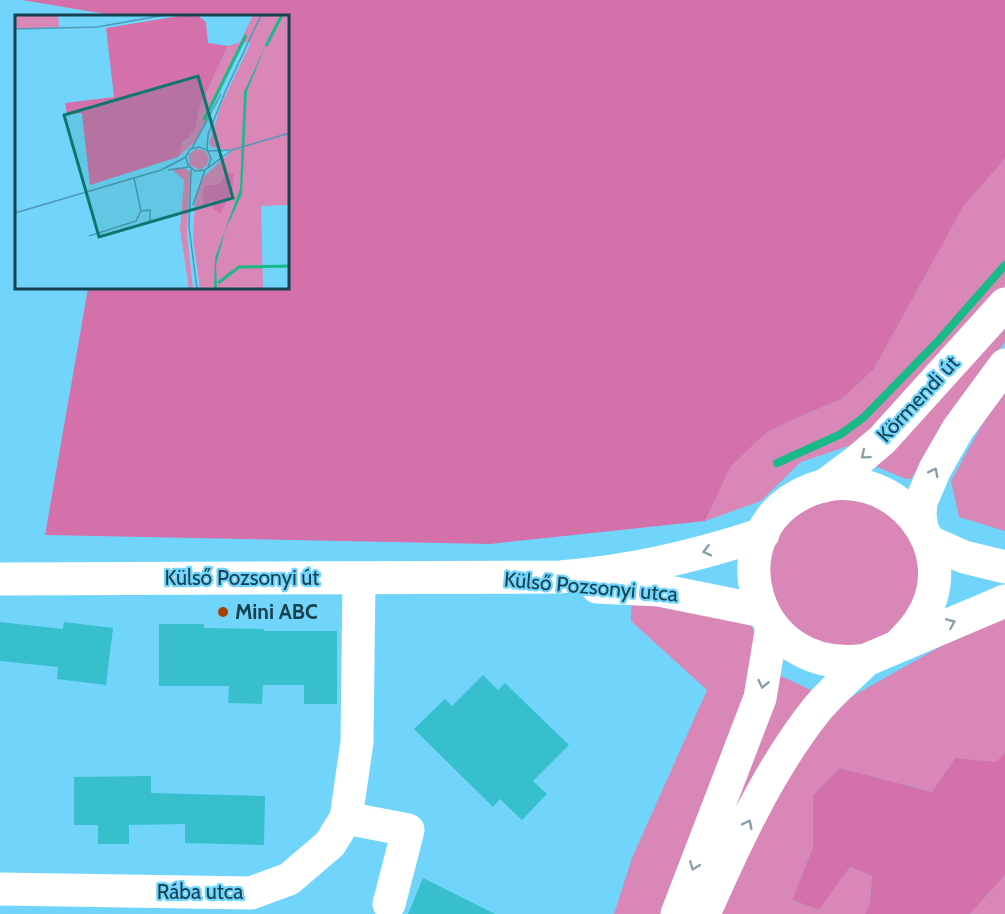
<svg xmlns="http://www.w3.org/2000/svg" width="1005" height="914" font-family="Cabin,sans-serif">
<rect width="100%" height="100%" fill="#71d5fb"/>
<path fill="#d987b6" d="M 1005,159 L 1005,288 L 863,441 L 801,462 L 761,501 L 705,521 L 731,466 L 767,432 L 808,413 L 842,399 L 874,369 L 963,207 Z
M 1005,319 L 1005,342 L 957,407 L 911,479 L 906,479 L 877,467 L 876,465 Z
M 1005,387 L 1005,531 L 959,517 L 951,481 L 995,401 Z
M 832,499 C 849,500 867,500 882,509 C 928,537 929,595 893,632 C 886,640 858,647 846,651 L 789,629 L 767,583 L 773,544 L 787,523 L 808,507 Z
M 632,590 L 749,621 L 760,644 L 759,667 L 667,914 L 614,914 L 632,858 L 707,690 L 631,621 Z
M 1005,610 L 1005,753 L 997,763 L 955,758 L 932,792 L 840,768 L 813,795 L 813,847 L 792,900 L 819,910 L 850,867 L 872,876 L 870,903 L 865,914 L 717,914 L 735,867 L 828,710 Z
M 781,676 L 813,691 L 737,806 L 735,804 L 778,677 Z
M 1005,875 L 1005,914 L 970,914 Z"/>
<path fill="#d471ab" d="M 22,0 L 1005,0 L 1005,159 L 963,207 L 874,369 L 842,399 L 808,413 L 767,432 L 731,466 L 705,521 L 490,544 L 45,535 L 88,288 L 288,288 L 288,16 L 117,16 Z
M 1005,753 L 1005,875 L 970,914 L 865,914 L 870,903 L 872,876 L 850,867 L 819,910 L 792,900 L 813,847 L 813,795 L 840,768 L 932,792 L 955,758 L 996,762 Z"/>
<g fill="none" stroke-linecap="round" stroke-linejoin="round">
<path stroke="#1ab988" stroke-width="8" d="M 777,463 L 841,434 L 864,417 L 939,340 L 1005,265"/>
</g>
<path fill="#37bfcd" d="M 0,622 L 63,629 L 64,622 L 113,628 L 106,685 L 57,679 L 58,667 L 0,661 Z
M 159,624 L 204,624 L 204,628 L 264,629 L 264,631 L 337,631 L 337,704 L 304,704 L 304,685 L 263,685 L 262,704 L 228,703 L 229,686 L 159,686 Z
M 483,675 L 498,690 L 505,683 L 569,745 L 533,781 L 547,794 L 522,820 L 500,799 L 493,807 L 414,729 L 445,699 L 452,706 Z
M 151,776 L 151,793 L 265,796 L 264,845 L 185,843 L 185,824 L 129,825 L 129,844 L 98,844 L 98,825 L 74,825 L 74,777 Z
M 423,878 L 495,914 L 408,914 Z"/>
<g fill="none" stroke-linecap="round" stroke-linejoin="round">
<path stroke="#fff" stroke-width="33" d="M 824,486 L 856,462 L 882,440 L 1005,304
M 922,528 L 920,515 L 921,502 L 935,469 L 958,429 L 1005,365
M 346,818 L 408,830 L 389,904
M 0,889 L 251,893 L 289,879 L 330,844 L 346,818 L 357,742 L 359,578"/>
<path stroke="#fff" stroke-width="33" d="M 928,541 L 964,557 L 1005,567
M 0,579 L 560,577 C 629,572 697,556 763,534
M 597,587 L 659,590 L 763,611
M 898,646 C 906,638 913,631 919,622 C 969,550 890,458 810,490 C 712,529 750,678 866,660 L 1005,601
M 677,914 L 760,698 L 772,626
M 704,914 C 735,844 769,769 817,709 C 832,691 850,676 866,660"/>
</g>
<defs><path id="oneway-chevron" d="M-2-3.5L2.5 0L-2 3.5" fill="none" stroke-width="1.6" stroke-linecap="round" stroke-linejoin="round" transform="scale(1.5)"/></defs>
<g stroke="#8aa0a8">
<use href="#oneway-chevron" transform="translate(865 455) rotate(140)"/>
<use href="#oneway-chevron" transform="translate(934 472) rotate(-63)"/>
<use href="#oneway-chevron" transform="translate(707 551) rotate(166)"/>
<use href="#oneway-chevron" transform="translate(951 623) rotate(-23)"/>
<use href="#oneway-chevron" transform="translate(763 684) rotate(102)"/>
<use href="#oneway-chevron" transform="translate(748 824) rotate(-64)"/>
<use href="#oneway-chevron" transform="translate(694 866) rotate(111)"/>
</g>
<circle fill="#a44300" stroke="#71d5fb" stroke-width="2" cx="223" cy="612" r="6"/>
<g text-anchor="middle" stroke-width="4.5" stroke-linejoin="round" paint-order="stroke">
<g font-size="21" fill="#164150" stroke="#71d5fb">
<text transform="translate(918 399) rotate(-47)" y="7">Körmendi út</text>
<text x="242" y="585">Külső Pozsonyi út</text>
<text transform="translate(591 587) rotate(5)" y="7">Külső Pozsonyi utca</text>
<text x="200" y="899">Rába utca</text>
</g>
<g font-size="21" font-weight="bold" fill="#164150" stroke="#71d5fb" text-anchor="start">
<text x="235" y="619">Mini ABC</text>
</g>
</g>
<g transform="translate(15 15)">
<rect width="274" height="274" fill="#71d5fb"/>
<path d="M 0,0 L 43,0 L 44,12 L 0,14 ZM 238,0 L 274,0 L 274,190 L 246,191 L 248,274 L 185,274 L 178,223 L 180,187 L 187,163 L 217,136 L 197,132 L 194,128 L 206,90 L 236,27 L 228,28 L 181,126 L 163,142 L 164,134 L 180,116 L 185,91 L 213,31 L 225,27 ZM 181,134 L 190,136 L 194,142 L 192,150 L 185,155 L 174,150 L 174,139 ZM 170,153 L 175,157 L 172,218 L 178,274 L 174,274 L 165,214 L 169,165 L 156,154 Z" fill="#d987b6"/>
<path d="M 171,0 L 182,0 L 191,7 L 193,28 L 213,31 L 185,91 L 180,116 L 168,128 L 163,142 L 75,170 L 67,98 L 52,99 L 50,88 L 99,82 L 91,13 ZM 213,158 L 219,159 L 217,176 L 205,199 L 198,193 L 199,183 L 189,190 L 188,175 L 190,170 L 203,170 Z" fill="#d471ab"/>
<path d="M 251,30 L 232,76 L 227,179 L 210,216 L 201,250 L 202,274 L 199,274 L 200,243 L 225,174 L 229,77 Z" fill="#1ab988"/>
<path fill="none" stroke="#1ab988" stroke-width="3" d="M 251,31 L 267,0M 189,105 L 231,20M 203,268 L 224,252 L 275,251"/>
<path fill="none" stroke="#4d9ab7" stroke-width="1.5" d="M 0,14 L 82,12 L 150,0M 177,133 L 206,79M 192,135 L 193,120 L 210,77 L 246,0M 193,136 L 217,135 L 275,118M 176,154 L 174,212 L 182,274M 153,155 L 174,152M 190,155 L 180,156 L 173,150 L 171,142 L 175,134 L 184,132 L 192,135 L 196,143 L 193,152M 178,190 L 190,155 L 217,135M 126,196 L 135,195 L 135,206M 0,198 L 146,155 L 171,142M 74,221 L 121,206 L 126,196 L 119,163"/>
<path fill="#0f766e" fill-opacity="0.15" stroke="#0f766e" stroke-width="3" d="M 183,61 L 218,183 L 84,222 L 49,100 Z"/>
<rect width="274" height="274" fill="none" stroke="#164150" stroke-width="3"/>
</g>
</svg>
